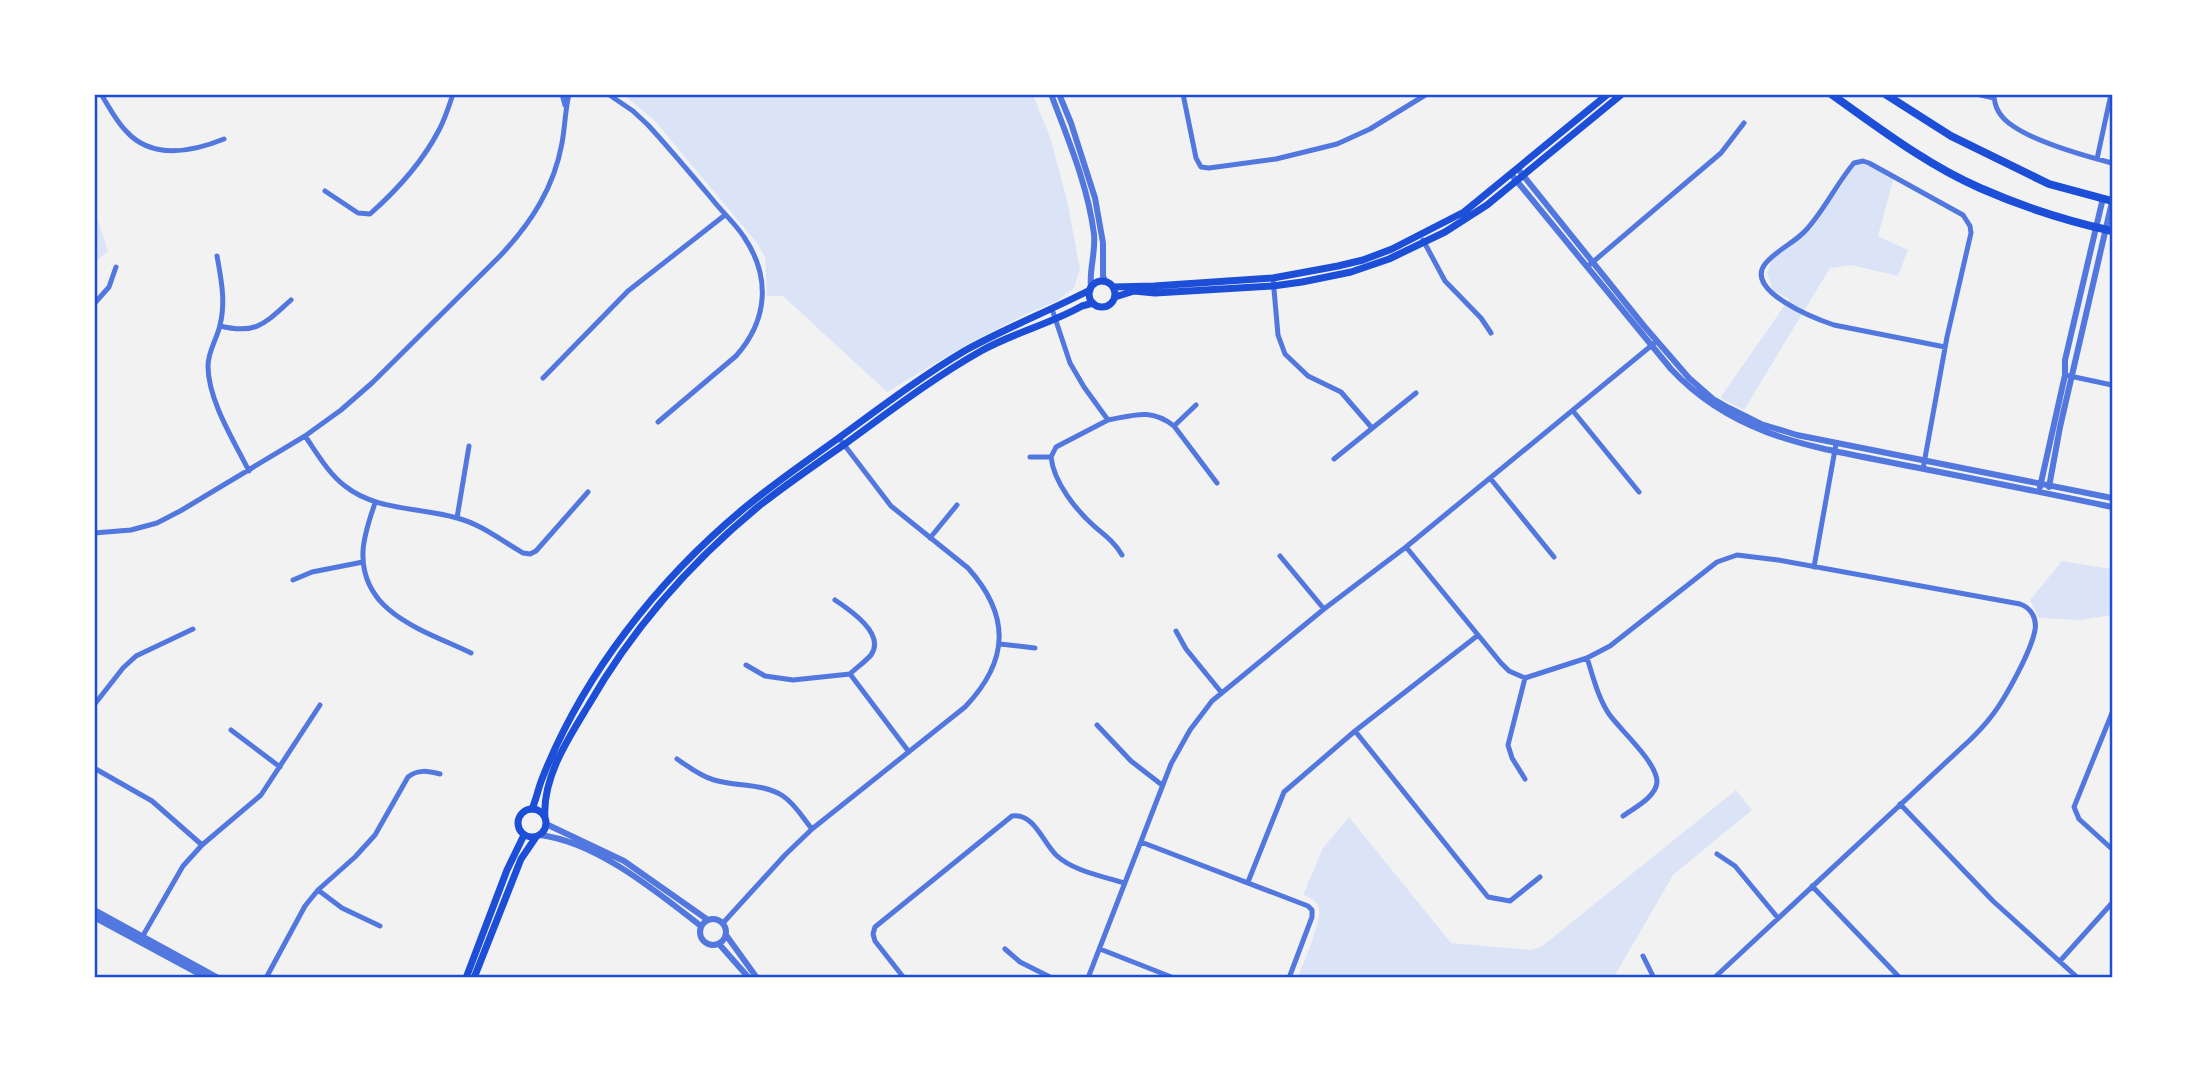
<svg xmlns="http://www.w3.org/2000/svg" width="2207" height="1072" font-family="'Golos Text',sans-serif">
<rect width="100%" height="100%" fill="#f2f2f2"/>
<path fill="#dbe4f7" d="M 624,95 L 1033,95 L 1050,137 L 1067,200 L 1080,269 L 1074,288 L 1057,301 L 1026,314 L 966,345 L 887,392 L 783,296 L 767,296 L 765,257 L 757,243 L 654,120 Z
M 1858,161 L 1894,177 L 1878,236 L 1908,250 L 1898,276 L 1851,265 L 1830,268 L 1744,410 L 1720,398 L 1789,299 L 1773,290 L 1767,273 L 1773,257 L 1812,229 Z
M 95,212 L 108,251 L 95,262 Z
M 2062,561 L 2112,569 L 2112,615 L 2081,620 L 2039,618 L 2030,600 Z
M 1736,790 L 1752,810 L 1673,875 L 1614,977 L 1298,977 C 1303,964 1322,921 1319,909 C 1317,901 1310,897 1303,895 L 1323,848 L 1349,817 L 1451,943 L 1531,950 L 1541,947 Z"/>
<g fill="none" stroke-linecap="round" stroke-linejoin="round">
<path stroke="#5277de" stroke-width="5" d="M 101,94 C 109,107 116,121 126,131 C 152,160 192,152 224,139
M 562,94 L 565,105
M 608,94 L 633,111 L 648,125 C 670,149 691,174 712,199 C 722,212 735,223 744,237 C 771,277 768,320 736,356 L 658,422
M 1183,94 L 1196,158 L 1201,167 L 1209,168 L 1276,159 L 1337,144 L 1370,129 L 1427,94
M 1976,94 L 1994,98
M 1994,94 C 1994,108 2002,119 2013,126 C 2036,142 2085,156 2112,163
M 2097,159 L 2111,94
M 325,191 L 358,213 L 370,214 C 397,190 422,163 439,130 C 445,119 449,106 453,94
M 1423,240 L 1445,281 L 1481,318 L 1491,333
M 217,256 C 221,278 226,302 220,325 C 217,339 208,351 208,366 C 208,400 234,441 249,471
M 1587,267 L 1721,153 L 1744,123
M 1273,278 L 1278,335 L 1285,354 L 1308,376 L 1341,392 L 1372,428
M 94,304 L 109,287 L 116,267
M 1052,309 L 1070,363 L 1084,387 L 1108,420 C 1135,415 1151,408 1174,426 L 1217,483
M 220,326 C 257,335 265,323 291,300
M 2065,375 L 2112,385
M 543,378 L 628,291 L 725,215
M 1573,411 L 1639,492
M 1108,420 L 1056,447 L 1051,457 C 1054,483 1076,510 1095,527 C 1106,536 1115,543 1122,555
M 1174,426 L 1196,405
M 305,436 C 317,453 328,473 345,486 C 376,511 420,507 457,518 C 481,524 502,541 523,553 L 530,554 L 536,551 L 588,492
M 1030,457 L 1051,457
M 1334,459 L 1416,393
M 1923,469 L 1947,337 L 1971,233 L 1970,226 L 1963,215 L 1869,163 L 1863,161 L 1854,163 C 1837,183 1825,209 1807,229 C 1795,243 1776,250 1765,264 C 1744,291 1816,319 1834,325 L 1945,347
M 1490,478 L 1554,557
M 375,503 C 370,518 364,534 363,551 C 360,614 426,631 471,653
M 457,518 L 469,446
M 94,533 L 131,530 L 157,523 L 182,510 L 305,436 L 341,410 L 372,383 L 500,256 C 531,223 554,188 562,143 C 565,127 565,111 569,94
M 930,538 L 957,505
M 1406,547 L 1501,663 L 1509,671 L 1525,678 L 1587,658 L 1610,646 L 1717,562 L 1737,555 L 1778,560 L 2020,604 C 2031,608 2037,618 2035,630 C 2031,652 2004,701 1990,718 C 1984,726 1978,732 1971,739 L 1714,978
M 1280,556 L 1324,609
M 1814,567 L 1836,444
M 293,580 L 312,572 L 363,562
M 835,600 C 850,610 886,634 871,655 C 865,662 856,668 850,674
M 1176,631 L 1186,649 L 1221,692
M 1000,644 L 1035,648
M 1587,658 C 1593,676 1598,698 1609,714 C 1621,731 1657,762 1657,782 C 1656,797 1634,808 1623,816
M 746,665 L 765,676 L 793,680 L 850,674 L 909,752
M 1525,678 L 1508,745 L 1512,758 L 1525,779
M 94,705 L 123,668 L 136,656 L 193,629
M 2112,713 L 2074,807 L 2079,819 L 2112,849
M 1097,725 L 1131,761 L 1162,785
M 231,730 L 280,767
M 1355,731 L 1488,897 L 1510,901 L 1540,877
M 677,759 C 689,767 700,776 714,780 C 737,787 763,783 783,796 C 795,804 803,818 812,829
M 94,768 L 152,801 L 202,845
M 1900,804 L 1993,901 L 2078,978
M 1141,842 L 1308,906 L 1312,910 L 1312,917 L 1289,978
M 1717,854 L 1735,866 L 1778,918
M 1248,882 L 1284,792 L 1355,731 L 1477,636
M 1812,886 L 1900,978
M 318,890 L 342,908 L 380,926
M 723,923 L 785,855 L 812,829 L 965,707 C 1009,661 1011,616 968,568 L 891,506 L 839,438
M 141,939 L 183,866 L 202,845 L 261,795 L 320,705
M 1005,949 L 1020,962 L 1052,978
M 1100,949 L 1174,978
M 1643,956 L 1654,978
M 2060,961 L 2112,903
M 266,978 L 305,906 L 318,890 L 355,857 L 375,835 L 408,777 C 418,769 428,771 440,774
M 904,978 L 875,941 L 873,934 L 875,927 L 1012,816 C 1034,813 1042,841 1056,855 C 1073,871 1102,876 1124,883
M 1088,978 L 1171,764 L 1190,730 L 1212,701 L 1324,609 L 1406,547 L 1657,341"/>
<path stroke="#5277de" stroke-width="6" d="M 1051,94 C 1068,139 1088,186 1094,234 C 1096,252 1089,269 1091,287
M 1059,94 L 1071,123 L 1095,198 L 1103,243 L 1103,276 L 1105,282
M 1518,169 L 1644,326 L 1689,378 L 1713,399 L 1729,408 L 1761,424 L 1797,435 L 2112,498
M 1511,174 L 1671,369 C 1738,441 1823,448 1914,467 C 1980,480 2046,493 2112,507
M 2040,487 L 2065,375 L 2065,360 L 2103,198
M 2049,487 L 2060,427 L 2112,202
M 546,824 L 624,861 L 708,920
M 540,835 C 597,842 657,892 701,926
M 94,910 L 218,978
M 94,917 L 207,978
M700 932a13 13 0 1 1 26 0a13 13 0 1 1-26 0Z
M 726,935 L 757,978
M 719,944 L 749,978"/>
<path stroke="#1d4ed8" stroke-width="7" d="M1089 294a13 13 0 1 1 26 0a13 13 0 1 1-26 0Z
M 1113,287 L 1154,286 L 1273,278 L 1338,266 L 1363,260 L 1392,249 L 1464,212 L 1608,94
M 1115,297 L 1134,291 L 1155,293 L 1273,286 L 1302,282 L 1351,272 L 1389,259 L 1445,232 L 1487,205 L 1622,94
M 532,809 C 536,800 538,789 542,779 C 583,675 657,581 742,510 C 773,484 807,461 840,437 C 881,407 922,376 966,350 C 1006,328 1049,311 1090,290
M518 823a14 14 0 1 1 28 0a14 14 0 1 1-28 0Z
M 545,818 C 542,778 568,739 588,706 C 632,629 691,562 759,506 C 787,484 816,464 845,444 C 889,412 933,378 981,351 C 1013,333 1050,324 1082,306 L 1093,303
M 466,978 L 507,870 L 524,835
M 474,978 L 521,859 L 536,837"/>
<path stroke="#1d4ed8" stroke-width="8" d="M 1831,94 C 1879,128 1927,165 1980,188 C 2023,207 2067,221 2112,231
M 1885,94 L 1951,136 L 2049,184 L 2112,201"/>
</g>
<rect width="2207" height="1072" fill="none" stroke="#ffffff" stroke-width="192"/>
<rect x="96" y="96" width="2015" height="880" fill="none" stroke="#1d4ed8" stroke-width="2.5"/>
</svg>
